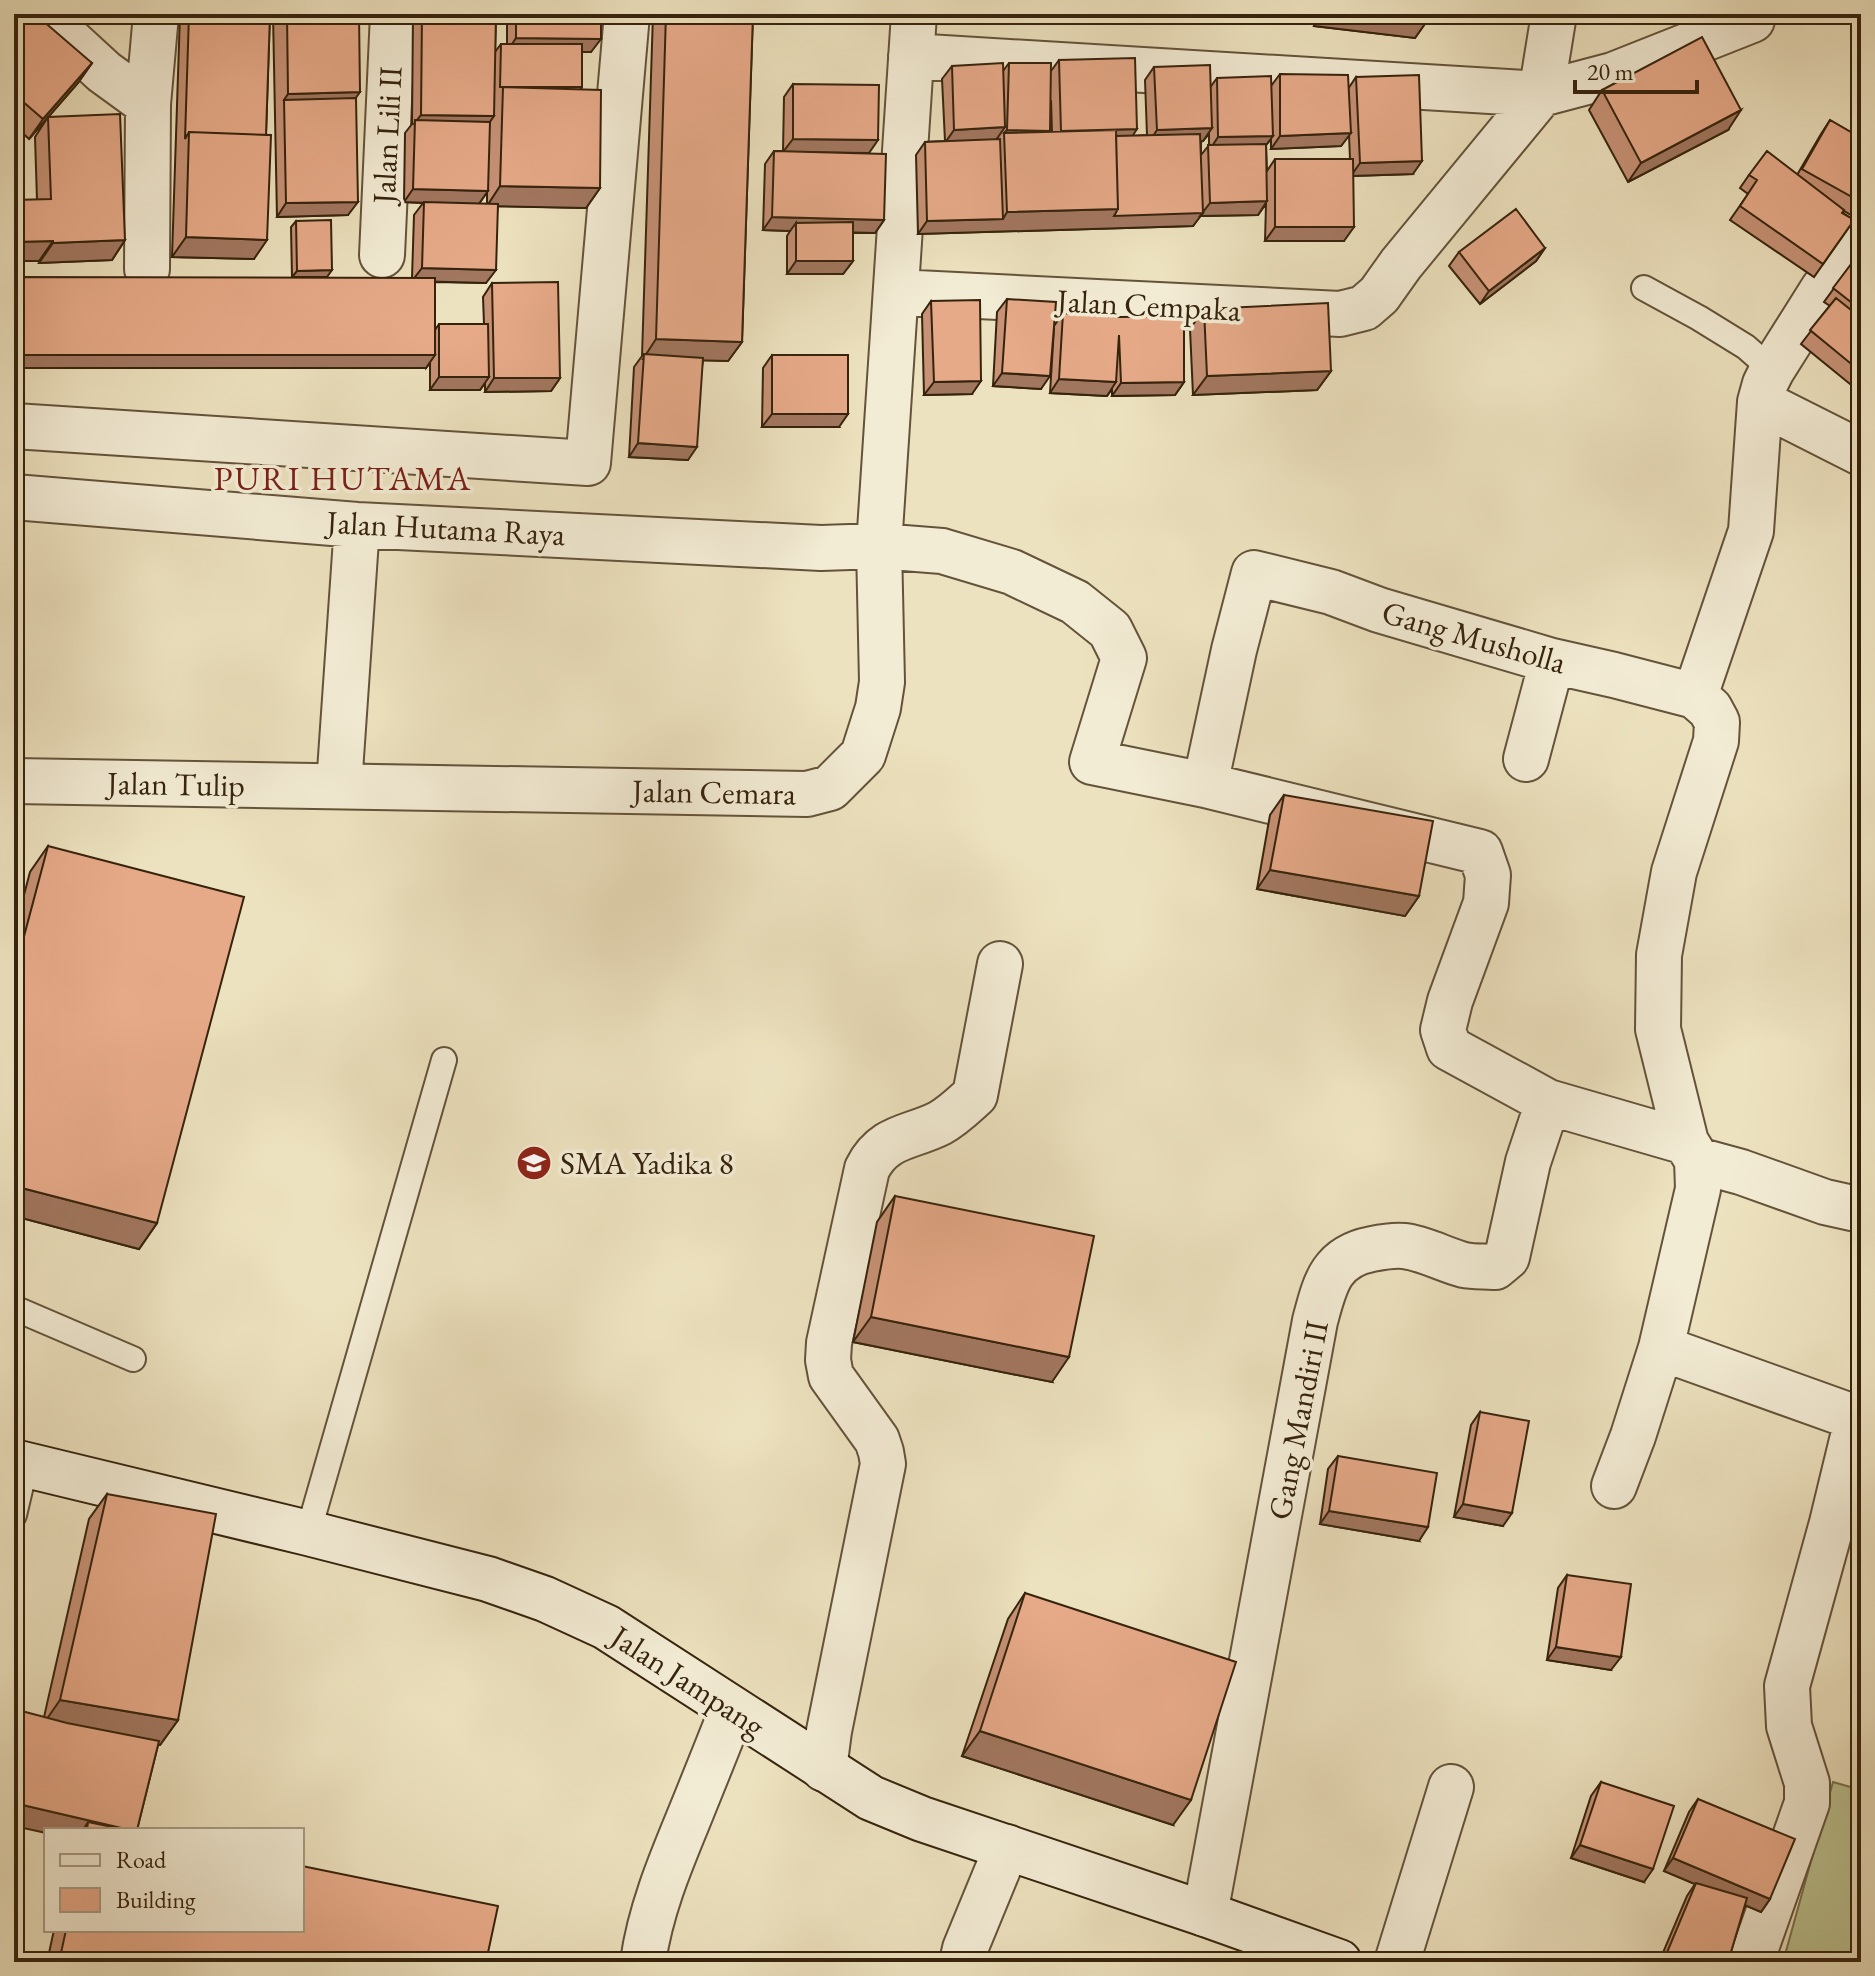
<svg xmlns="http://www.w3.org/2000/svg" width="1875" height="1976" font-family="'EB Garamond',serif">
<rect width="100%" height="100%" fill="#ede2bf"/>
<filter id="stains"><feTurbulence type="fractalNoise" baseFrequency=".0025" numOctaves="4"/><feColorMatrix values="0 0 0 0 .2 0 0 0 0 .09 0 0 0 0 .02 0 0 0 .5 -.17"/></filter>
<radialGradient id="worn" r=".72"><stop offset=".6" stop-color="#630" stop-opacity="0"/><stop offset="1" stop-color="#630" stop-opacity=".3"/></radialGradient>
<path fill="#bbc290" stroke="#78724e" stroke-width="2" d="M 1833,1782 L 1861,1790 L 1861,1962 L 1783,1962 Z"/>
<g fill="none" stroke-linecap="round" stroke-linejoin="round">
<defs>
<path id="lane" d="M 1644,288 L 1699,318 L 1746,347 L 1772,370
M 14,1308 L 133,1359
M 14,1515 L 26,1464
M 308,1533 L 444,1060"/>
<path id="street" d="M 41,14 L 104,72 L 148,104
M 911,56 L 1541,94 L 1613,75 L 1752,20
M 1861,243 L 1823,289 L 1772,370 L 1765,384 L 1760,402 L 1861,453
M 382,255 L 393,14
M 147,269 L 148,104 L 156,14
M 896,292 L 1340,314 L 1364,308 L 1379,295 L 1401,264 L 1541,94 L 1554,14
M 14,426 L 588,463 L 627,14
M 14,497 L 357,525 L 821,548 L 879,546 L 942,551 L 1012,572 L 1075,602 L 1110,630 L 1124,658 L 1092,762 L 1205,785 L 1480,852 L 1488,875 L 1486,903 L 1450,1001 L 1443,1030 L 1449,1048 L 1548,1102 L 1686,1142
M 1695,696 L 1751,531 L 1760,402
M 1526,759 L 1552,661
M 14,781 L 807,794 L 830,788 L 863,755 L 878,708 L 882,682 L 879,546 L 914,14
M 1205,785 L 1234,650 L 1254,573 L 1331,592 L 1379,610 L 1552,661 L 1614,675 L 1695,696 L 1710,709 L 1717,722 L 1716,741 L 1674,872 L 1659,955 L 1658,1029 L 1686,1142 L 1697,1160 L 1698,1189 L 1661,1348 L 1848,1415 L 1854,1420 L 1855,1428 L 1832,1523 L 1787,1686 L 1789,1726 L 1807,1783 L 1807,1803 L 1751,1962
M 339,786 L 357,525
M 1697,1160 L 1741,1172 L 1825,1202 L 1861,1210
M 1614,1486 L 1633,1436 L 1661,1348
M 824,1769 L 829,1731 L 883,1464 L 881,1452 L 877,1440 L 831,1376 L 828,1360 L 829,1343 L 867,1169 C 884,1135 911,1138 940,1123 C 953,1116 964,1105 975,1095 L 1000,964
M 1205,1914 L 1315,1321 C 1325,1284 1330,1257 1372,1249 C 1382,1247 1394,1245 1404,1246 C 1423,1248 1445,1260 1464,1265 C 1474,1267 1485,1266 1495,1267 L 1507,1257 L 1528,1162 L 1548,1102
M 643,1962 C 650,1912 669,1866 688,1820 C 703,1783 718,1746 732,1710
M 962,1962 L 965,1949 L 1007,1847
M 1397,1962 L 1451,1787"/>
<path id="secondary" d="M 14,1462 L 308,1533 L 488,1579 L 545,1599 L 606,1627 L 871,1798 L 922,1819 L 1205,1914 L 1339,1962"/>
</defs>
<use href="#lane" stroke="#64533a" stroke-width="28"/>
<use href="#street" stroke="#64533a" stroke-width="48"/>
<use href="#secondary" stroke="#36230d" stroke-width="48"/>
<use href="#lane" stroke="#f3ecd5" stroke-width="24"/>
<use href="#street" stroke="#f3ecd5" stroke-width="44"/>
<use href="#secondary" stroke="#f3ecd5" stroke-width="44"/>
</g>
<path fill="#c79276" stroke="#36230d" stroke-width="2" fill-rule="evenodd" d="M 14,14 L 92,63 L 78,83 L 29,139 L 14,125 Z
M 180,14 L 270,14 L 266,135 L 254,259 L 172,257 Z
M 273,14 L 359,14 L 356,98 L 348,215 L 277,217 Z
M 413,14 L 496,14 L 495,52 L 501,44 L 507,44 L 507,14 L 601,14 L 591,52 L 582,52 L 582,87 L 581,89 L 600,188 L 586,208 L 498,206 L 486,283 L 435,282 L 435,330 L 439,324 L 484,324 L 483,297 L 492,283 L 560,378 L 551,391 L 485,392 L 485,383 L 480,390 L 430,390 L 430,363 L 426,368 L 412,278 L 414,215 L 423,203 L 404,202 L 405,133 L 412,124 ZM 487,192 L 487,204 L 479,204 Z
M 653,14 L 753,14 L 742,342 L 728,361 L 703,360 L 688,460 L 629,457 L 634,367 L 642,356 Z
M 1315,14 L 1429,14 L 1429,18 L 1415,38 L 1314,26 Z
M 1059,60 L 1133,136 L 1147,135 L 1145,80 L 1154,67 L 1211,86 L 1217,78 L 1271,86 L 1280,74 L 1348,89 L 1356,77 L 1413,174 L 1353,176 L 1344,241 L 1265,241 L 1266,204 L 1258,215 L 1200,216 L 1193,226 L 918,234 L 916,155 L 925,142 L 945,141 L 942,79 L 952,66 L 1003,71 L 1009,63 L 1051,71 ZM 1051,100 L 1052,132 L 1049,132 ZM 1209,134 L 1209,145 L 1201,155 L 1201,142 L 1203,141 ZM 1349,135 L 1350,159 L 1275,159 L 1267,171 L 1266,145 L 1271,139 L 1271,149 L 1341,146 Z
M 793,84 L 869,153 L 818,152 L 884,220 L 875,233 L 853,233 L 853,261 L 843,274 L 787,274 L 787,236 L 790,231 L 763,230 L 765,164 L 774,151 L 783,151 L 784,97 Z
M 1602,90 L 1728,130 L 1628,182 L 1589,110 Z
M 48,117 L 125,240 L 112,260 L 39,263 L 35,137 Z
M 1830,120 L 1861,138 L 1861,221 L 1844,211 L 1843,213 L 1854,220 L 1814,277 L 1730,220 L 1748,194 L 1740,188 L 1749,175 L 1797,175 L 1821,134 Z
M 296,221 L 327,277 L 292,277 L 291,227 Z
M 1545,248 L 1536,261 L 1480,304 L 1449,266 L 1459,252 Z
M 1861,251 L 1861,393 L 1801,344 L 1830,306 L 1824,302 Z
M 1007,299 L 1054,326 L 1063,313 L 1184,382 L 1175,395 L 1112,396 L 1112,389 L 1107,396 L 1050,393 L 1054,328 L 1041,389 L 993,386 L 997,312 Z
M 931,301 L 972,394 L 924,395 L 922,314 Z
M 1204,309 L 1331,371 L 1317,390 L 1193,395 L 1190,329 Z
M 772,355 L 839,427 L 762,427 L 763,368 Z
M 1284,795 L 1419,896 L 1405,916 L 1257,889 L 1270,815 Z
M 48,846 L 157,1223 L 139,1249 L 14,1216 L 14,933 L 30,872 Z
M 895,1196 L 1052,1382 L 853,1342 L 877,1222 Z
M 1480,1412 L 1503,1526 L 1454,1517 L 1471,1425 Z
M 1338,1456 L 1419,1541 L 1320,1524 L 1328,1469 Z
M 107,1494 L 178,1720 L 160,1745 L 158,1745 L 137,1830 L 46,1830 L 44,1717 L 89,1519 Z
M 1567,1575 L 1611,1670 L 1547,1660 L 1558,1588 Z
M 1025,1593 L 1173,1825 L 962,1756 L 1008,1619 Z
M 1601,1782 L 1644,1882 L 1571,1858 L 1591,1796 Z
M 1698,1799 L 1770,1899 L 1761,1912 L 1745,1905 L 1728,1962 L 1659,1962 L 1687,1896 L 1695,1884 L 1664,1871 L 1689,1812 Z
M 54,1930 L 302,1930 L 486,1962 L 47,1962 Z"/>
<path fill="#a27760" stroke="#36230d" stroke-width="2" d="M 1322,14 L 1392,14 L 1429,18 L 1415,38 L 1314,26 Z
M 1433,14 L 1513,14 L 1506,24 L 1432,15 Z
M 516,38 L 601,39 L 591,52 L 507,52 Z
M 92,63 L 78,83 L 29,139 L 43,119 Z
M 360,92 L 346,112 L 284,100 L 288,94 Z
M 1741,110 L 1728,130 L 1628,182 L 1641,163 Z
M 421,115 L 494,116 L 485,129 L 414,124 Z
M 1005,127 L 996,140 L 945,143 L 954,130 Z
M 1212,128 L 1203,141 L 1148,144 L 1157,130 Z
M 1137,129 L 1128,143 L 1061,131 Z
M 1007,130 L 1050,131 L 1041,144 L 1004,133 Z
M 1351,133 L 1341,146 L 1271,149 L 1280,136 Z
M 1273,136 L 1263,149 L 1209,151 L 1218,137 Z
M 793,139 L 878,140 L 869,153 L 783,152 Z
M 1422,161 L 1413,174 L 1351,176 L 1360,163 Z
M 500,186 L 600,188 L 586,208 L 487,206 Z
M 413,189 L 488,191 L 478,205 L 404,202 Z
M 1267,201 L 1258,215 L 1200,216 L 1210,203 Z
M 358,202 L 348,215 L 277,217 L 286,203 Z
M 1118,209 L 1203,213 L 1193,226 L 918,234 L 927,221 L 1003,219 L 1007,212 Z
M 772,217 L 884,220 L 875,233 L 796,231 L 796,223 L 790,231 L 763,230 Z
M 1275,227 L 1354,227 L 1344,241 L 1265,241 Z
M 186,237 L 267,240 L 254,259 L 172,257 Z
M 125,240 L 112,260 L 39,263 L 53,243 Z
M 53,241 L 39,261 L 14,261 L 14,242 Z
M 1545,248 L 1536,261 L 1480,304 L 1489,291 Z
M 796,261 L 853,261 L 843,274 L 787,274 Z
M 422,268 L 496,270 L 486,283 L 412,281 Z
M 332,270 L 327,277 L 292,277 L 297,271 Z
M 656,339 L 742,342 L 728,361 L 643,359 Z
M 14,355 L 435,355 L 426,368 L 14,368 Z
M 1331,371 L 1317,390 L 1193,395 L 1207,376 Z
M 1002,373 L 1050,376 L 1041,389 L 993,386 Z
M 439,377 L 489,377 L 480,390 L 430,390 Z
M 494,378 L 560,378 L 551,391 L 485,392 Z
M 1059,379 L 1116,382 L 1107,396 L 1050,393 Z
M 981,381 L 972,394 L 924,395 L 934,382 Z
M 1184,382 L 1175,395 L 1112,396 L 1121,383 Z
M 772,414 L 848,414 L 839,427 L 762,427 Z
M 638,443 L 697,447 L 688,460 L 629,457 Z
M 1270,870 L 1419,896 L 1405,916 L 1257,889 Z
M 14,1186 L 157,1223 L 139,1249 L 14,1216 Z
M 871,1317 L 1069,1357 L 1052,1382 L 853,1342 Z
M 1463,1504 L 1512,1513 L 1503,1526 L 1454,1517 Z
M 1329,1511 L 1428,1527 L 1419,1541 L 1320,1524 Z
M 1556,1647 L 1621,1657 L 1611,1670 L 1547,1660 Z
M 60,1700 L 178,1720 L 160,1745 L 42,1726 Z
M 980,1731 L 1191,1800 L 1173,1825 L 962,1756 Z
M 14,1803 L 130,1830 L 88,1822 L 83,1830 L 46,1830 L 46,1833 L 14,1826 Z
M 1580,1845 L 1653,1869 L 1644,1882 L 1571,1858 Z
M 1673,1858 L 1770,1899 L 1761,1912 L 1664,1871 Z"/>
<path fill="#e7aa89" stroke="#36230d" stroke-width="2" d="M 14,14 L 35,14 L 92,63 L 43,119 L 14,94 Z
M 189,14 L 270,14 L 266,135 L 189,132 L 185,139 Z
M 287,14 L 359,14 L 360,92 L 288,94 Z
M 422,14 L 496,14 L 494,116 L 421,115 Z
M 516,14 L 601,14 L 601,39 L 516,38 Z
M 666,14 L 753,14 L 742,342 L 656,339 Z
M 1392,14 L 1429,14 L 1429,18 Z
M 1702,37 L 1741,110 L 1641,163 L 1602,90 Z
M 501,44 L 582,44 L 582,87 L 500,87 Z
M 1135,58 L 1137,129 L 1061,131 L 1059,60 Z
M 1003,63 L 1005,127 L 954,130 L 952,66 Z
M 1009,63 L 1051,63 L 1050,131 L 1007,130 Z
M 1210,65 L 1212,128 L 1157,130 L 1154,67 Z
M 1280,74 L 1348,75 L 1351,133 L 1280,136 Z
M 1419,75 L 1422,161 L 1360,163 L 1356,77 Z
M 1271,76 L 1273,136 L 1218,137 L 1217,78 Z
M 793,84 L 879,85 L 878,140 L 793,139 Z
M 503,87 L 601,90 L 600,188 L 500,186 Z
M 356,98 L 358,202 L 286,203 L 284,100 Z
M 120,114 L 125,240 L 53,243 L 53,241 L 14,242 L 14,200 L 51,199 L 48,117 Z
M 415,120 L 490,122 L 488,191 L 413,189 Z
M 1830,120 L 1861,138 L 1861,202 L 1802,169 Z
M 1116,130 L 1118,209 L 1007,212 L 1004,133 Z
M 189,132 L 271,135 L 267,240 L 186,237 Z
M 1200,134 L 1203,213 L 1114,216 L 1118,209 L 1116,136 Z
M 1000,139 L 1003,219 L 927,221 L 925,142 Z
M 1266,144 L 1267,201 L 1210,203 L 1208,145 Z
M 774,151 L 886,154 L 884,220 L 772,217 Z
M 1767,151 L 1844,210 L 1842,213 L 1854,220 L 1823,264 L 1740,206 L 1757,180 L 1749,175 Z
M 1275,159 L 1353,159 L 1354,227 L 1275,227 Z
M 424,202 L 498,204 L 496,270 L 422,268 Z
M 1516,209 L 1545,248 L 1489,291 L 1459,252 Z
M 331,220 L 332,270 L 297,271 L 296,221 Z
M 853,222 L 853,261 L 796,261 L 796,223 Z
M 1861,251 L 1861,310 L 1833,288 Z
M 14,277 L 435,278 L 435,355 L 14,355 Z
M 558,282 L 560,378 L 494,378 L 492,283 Z
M 1836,298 L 1861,318 L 1861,372 L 1810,330 Z
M 1007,299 L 1056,302 L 1050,376 L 1002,373 Z
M 980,300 L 981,381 L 934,382 L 931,301 Z
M 1328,303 L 1331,371 L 1207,376 L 1204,309 Z
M 1063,313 L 1120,317 L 1184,316 L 1184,382 L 1121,383 L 1119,335 L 1116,382 L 1059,379 Z
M 439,324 L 488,324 L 489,377 L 439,377 Z
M 644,354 L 703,358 L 697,447 L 638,443 Z
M 772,355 L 848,355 L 848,414 L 772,414 Z
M 1284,795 L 1433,821 L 1419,896 L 1270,870 Z
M 48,846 L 244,897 L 157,1223 L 14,1186 L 14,974 Z
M 895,1196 L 1094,1236 L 1069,1357 L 871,1317 Z
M 1480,1412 L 1529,1421 L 1512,1513 L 1463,1504 Z
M 1338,1456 L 1437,1473 L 1428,1527 L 1329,1511 Z
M 107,1494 L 216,1514 L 178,1720 L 60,1700 Z
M 1567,1575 L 1631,1584 L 1621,1657 L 1556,1647 Z
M 1025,1593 L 1236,1662 L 1191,1800 L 980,1731 Z
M 14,1709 L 67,1723 L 159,1741 L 137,1830 L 130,1830 L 14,1803 Z
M 1601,1782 L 1674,1806 L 1653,1869 L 1580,1845 Z
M 1698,1799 L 1795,1839 L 1770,1899 L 1673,1858 Z
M 88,1822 L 127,1830 L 87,1830 Z
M 302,1866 L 498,1906 L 486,1962 L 59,1962 L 66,1930 L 302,1930 Z
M 1696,1883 L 1747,1898 L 1728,1962 L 1663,1962 Z"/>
<defs>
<symbol id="school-disc" viewBox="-11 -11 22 22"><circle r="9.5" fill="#8f2418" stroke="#f3ecd5"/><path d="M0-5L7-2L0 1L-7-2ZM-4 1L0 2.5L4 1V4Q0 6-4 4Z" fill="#fff"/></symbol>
</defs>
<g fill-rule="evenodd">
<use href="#school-disc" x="514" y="1143" width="40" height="40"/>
</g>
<g text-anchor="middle" stroke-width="7" stroke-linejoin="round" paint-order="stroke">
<g font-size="32" fill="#36230d" stroke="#f3ecd5">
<text transform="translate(387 135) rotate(-87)" y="11">Jalan Lili II</text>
<text transform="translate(1149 305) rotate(3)" y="11">Jalan Cempaka</text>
<text transform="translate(446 528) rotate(3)" y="11">Jalan Hutama Raya</text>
<text transform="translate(1474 637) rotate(16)" y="11">Gang Musholla</text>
<text transform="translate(176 784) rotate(1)" y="11">Jalan Tulip</text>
<text transform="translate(714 792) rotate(1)" y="11">Jalan Cemara</text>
<text transform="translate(1298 1420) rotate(-79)" y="11">Gang Mandiri II</text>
<text transform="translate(688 1681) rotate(33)" y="11">Jalan Jampang</text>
</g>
<g font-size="32" fill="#36230d" stroke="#f3ecd5" text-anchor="start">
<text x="560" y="1174">SMA Yadika 8</text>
</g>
<g font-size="34" letter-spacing="2" fill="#7a1f14" stroke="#f3ecd5">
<text x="343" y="490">PURI HUTAMA</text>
</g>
</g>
<rect width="1875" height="1976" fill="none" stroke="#ede2bf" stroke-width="48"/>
<rect x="16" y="16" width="1843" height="1944" fill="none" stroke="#36230d" stroke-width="4"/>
<rect x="24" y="24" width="1827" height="1928" fill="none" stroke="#36230d" stroke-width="2"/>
<rect x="44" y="1828" width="260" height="104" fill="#f3ecd5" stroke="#a79c85" stroke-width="2"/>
<rect x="60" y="1854" width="40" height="12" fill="#f3ecd5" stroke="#a79c85" stroke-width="2"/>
<text x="116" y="1868" font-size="24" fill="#36230d">Road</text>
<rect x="60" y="1888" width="40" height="24" fill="#e7aa89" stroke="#a79c85" stroke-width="2"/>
<text x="116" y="1908" font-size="24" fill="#36230d">Building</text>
<path d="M1575 80v12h122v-12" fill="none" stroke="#36230d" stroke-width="4"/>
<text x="1587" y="80" font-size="24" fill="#36230d" stroke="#f3ecd5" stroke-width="6" paint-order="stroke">20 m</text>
<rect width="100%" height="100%" filter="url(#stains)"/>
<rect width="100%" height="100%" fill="url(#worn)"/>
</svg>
